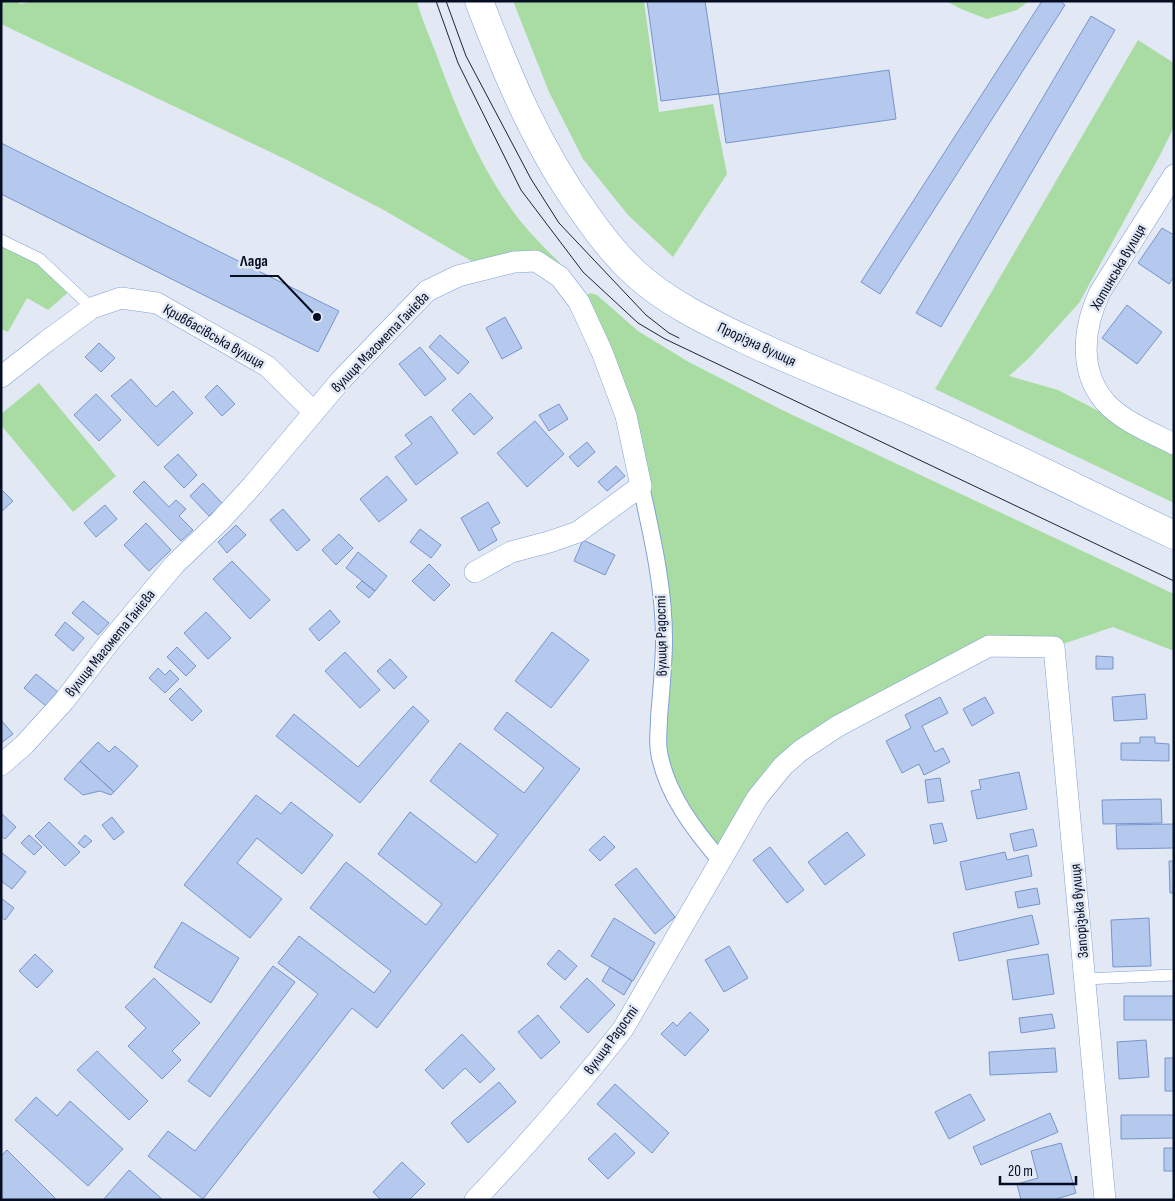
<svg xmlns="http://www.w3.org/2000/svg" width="1175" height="1201" font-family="'Sofia Sans Condensed',sans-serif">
<rect width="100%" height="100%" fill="#e2e9f5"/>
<path fill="#a9dca2" d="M 1,1 L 15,1 L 21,4 L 32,1 L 417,1 C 421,17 428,33 434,48 C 454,103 476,159 510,207 C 524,228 543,246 561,264 L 536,261 L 485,269 L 382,209 L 287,160 L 1,24 Z
M 513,1 L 644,1 L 659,112 L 713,104 L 727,174 L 673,257 L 628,215 L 583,159 L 549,92 Z
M 946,1 L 1029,1 L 1017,10 L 987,19 L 961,9 Z
M 1138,40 L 1174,63 L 1174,127 L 1159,157 L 1079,303 L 1029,358 L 1009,376 L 1058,390 L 1116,420 L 1174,452 L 1174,503 L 935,389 Z
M 1,240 L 40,259 L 72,289 L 48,310 L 27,298 L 8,332 L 1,329 Z
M 590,293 L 597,295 L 638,331 L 687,361 L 782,410 L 1174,594 L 1174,651 L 1113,627 L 1054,647 L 988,646 L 800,751 L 720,860 L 665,776 L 664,638 L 626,416 L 579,302 Z
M 39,383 L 116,476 L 73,512 L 1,425 L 1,414 Z"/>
<path fill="#b4c9ed" stroke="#7695cc" d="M 647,1 L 705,1 L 719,94 L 661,101 Z
M 1042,1 L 1060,1 L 1065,5 L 880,294 L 861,282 Z
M 1091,16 L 1115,30 L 941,327 L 916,313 Z
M 889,70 L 896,119 L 726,143 L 719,94 Z
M 1,143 L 339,311 L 318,352 L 1,194 Z
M 1162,228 L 1174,235 L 1174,277 L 1169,284 L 1138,263 Z
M 1127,305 L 1162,332 L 1137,364 L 1102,338 Z
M 505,317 L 522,348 L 502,359 L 486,328 Z
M 440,335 L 469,362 L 458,374 L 429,347 Z
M 99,343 L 115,358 L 101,372 L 85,357 Z
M 420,347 L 446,379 L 425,396 L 399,364 Z
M 131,379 L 156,407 L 173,391 L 193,413 L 158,446 L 111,396 Z
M 217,385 L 235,404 L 222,416 L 205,397 Z
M 470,393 L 493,418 L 474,435 L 452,410 Z
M 96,394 L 121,420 L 99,441 L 74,415 Z
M 559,404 L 568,419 L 549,431 L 539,415 Z
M 431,416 L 458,453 L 416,485 L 395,457 L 412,444 L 405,435 Z
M 535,421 L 564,454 L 527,487 L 497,453 Z
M 587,442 L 595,452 L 578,467 L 569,457 Z
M 178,454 L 197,475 L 184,488 L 164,467 Z
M 616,466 L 625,476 L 607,491 L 598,482 Z
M 387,476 L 407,500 L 379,522 L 360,499 Z
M 144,481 L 169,507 L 176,500 L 186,509 L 179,516 L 193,530 L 181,541 L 133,492 Z
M 203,483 L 223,504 L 209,516 L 190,496 Z
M 1,489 L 13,501 L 1,512 Z
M 488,502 L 500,523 L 491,528 L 497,540 L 479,551 L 461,518 Z
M 105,505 L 117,519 L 96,537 L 84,523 Z
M 283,509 L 310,540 L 297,551 L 270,520 Z
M 146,523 L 171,550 L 149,571 L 124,545 Z
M 236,525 L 246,535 L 227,553 L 218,542 Z
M 420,529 L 441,545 L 431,558 L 410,542 Z
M 339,534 L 353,548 L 336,565 L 322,550 Z
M 583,540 L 615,555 L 605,575 L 574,561 Z
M 358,552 L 387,576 L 375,591 L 346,568 Z
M 232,561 L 270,600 L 250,619 L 213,579 Z
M 429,564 L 450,585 L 434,601 L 412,581 Z
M 362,581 L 375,591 L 369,598 L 356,587 Z
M 83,601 L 109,623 L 98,635 L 72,613 Z
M 330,610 L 340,622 L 319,641 L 309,629 Z
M 206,612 L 231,638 L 208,659 L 184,633 Z
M 65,622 L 84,638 L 73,651 L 55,635 Z
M 552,632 L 589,660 L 551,708 L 515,681 Z
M 177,647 L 196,666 L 186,676 L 167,657 Z
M 345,652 L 380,690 L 360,708 L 325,671 Z
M 1096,656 L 1113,657 L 1113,669 L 1096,669 Z
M 390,659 L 407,677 L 394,689 L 377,671 Z
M 158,668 L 165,675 L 170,670 L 179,679 L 165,693 L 149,678 Z
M 36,674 L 58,692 L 46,706 L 24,688 Z
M 180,688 L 202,711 L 192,721 L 169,699 Z
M 1145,694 L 1147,719 L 1114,721 L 1112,697 Z
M 940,697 L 948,713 L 922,726 L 935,752 L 943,748 L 950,762 L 924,775 L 919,764 L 902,773 L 886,741 L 911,728 L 905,715 Z
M 985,697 L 994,713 L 972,726 L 963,709 Z
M 413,706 L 429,721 L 360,803 L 276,736 L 294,714 L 358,767 Z
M 507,712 L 580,769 L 377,1028 L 352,1008 L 203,1199 L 148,1156 L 168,1131 L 195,1151 L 318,994 L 278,963 L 299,936 L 374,993 L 391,971 L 310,908 L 346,862 L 426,925 L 442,904 L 378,854 L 410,812 L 476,863 L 498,835 L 430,781 L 460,743 L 524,793 L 544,768 L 494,729 Z
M 1,720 L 13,734 L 1,743 Z
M 1140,737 L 1155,737 L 1155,743 L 1169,744 L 1169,761 L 1121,760 L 1121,743 L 1140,743 Z
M 98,742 L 109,752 L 115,746 L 138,766 L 114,792 L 80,761 Z
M 80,761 L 114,792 L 111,795 L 100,791 L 83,795 L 64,779 Z
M 1019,772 L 1027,809 L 977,819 L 971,791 L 981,789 L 979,780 Z
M 940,778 L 944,801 L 928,803 L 925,780 Z
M 256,795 L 281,814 L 291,802 L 333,835 L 302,874 L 257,838 L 237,863 L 282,899 L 250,938 L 184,885 Z
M 1161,799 L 1162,823 L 1103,824 L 1102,800 Z
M 1,813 L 16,827 L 5,839 L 1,836 Z
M 112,817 L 124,832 L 114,840 L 102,825 Z
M 49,822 L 80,852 L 65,866 L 35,836 Z
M 942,823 L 947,841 L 934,844 L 930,825 Z
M 1174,824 L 1174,848 L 1117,849 L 1116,825 Z
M 1033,829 L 1037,846 L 1014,851 L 1010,834 Z
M 847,832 L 865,855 L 825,885 L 808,862 Z
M 29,835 L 42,847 L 34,855 L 21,843 Z
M 85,835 L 92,841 L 84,848 L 78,843 Z
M 604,836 L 615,847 L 600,861 L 589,850 Z
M 770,847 L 804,890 L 787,903 L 753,860 Z
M 1,852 L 26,872 L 12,889 L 1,881 Z
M 1005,852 L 1007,860 L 1028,855 L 1032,876 L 966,890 L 960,862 Z
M 1169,861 L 1174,861 L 1174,893 L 1170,893 Z
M 636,868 L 675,917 L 655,934 L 615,885 Z
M 1037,888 L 1040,904 L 1018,908 L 1015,892 Z
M 1,898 L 14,908 L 5,920 L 1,917 Z
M 1032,915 L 1039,944 L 959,961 L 953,933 Z
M 614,918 L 655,943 L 633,981 L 591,956 Z
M 1149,918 L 1151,966 L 1113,967 L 1111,920 Z
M 182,922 L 239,958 L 211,1003 L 154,967 Z
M 729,946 L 748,978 L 724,992 L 705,960 Z
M 559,950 L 577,966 L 565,980 L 547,964 Z
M 35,954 L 53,971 L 37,988 L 19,971 Z
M 1048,954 L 1054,994 L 1013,1000 L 1007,960 Z
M 273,966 L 295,982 L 210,1097 L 188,1081 Z
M 610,967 L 632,981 L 624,995 L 602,981 Z
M 154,978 L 200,1023 L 172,1051 L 181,1060 L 162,1079 L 128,1046 L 146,1028 L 125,1007 Z
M 587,978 L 615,1005 L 588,1033 L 560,1007 Z
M 1124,996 L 1174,996 L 1174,1020 L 1124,1020 Z
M 690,1012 L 709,1030 L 685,1056 L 661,1034 L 673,1022 L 677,1026 Z
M 1052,1014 L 1055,1028 L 1021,1033 L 1019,1018 Z
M 538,1015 L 560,1042 L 541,1059 L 518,1032 Z
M 462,1034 L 495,1069 L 480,1083 L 465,1068 L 443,1089 L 425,1070 Z
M 1146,1040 L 1149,1077 L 1119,1079 L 1117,1042 Z
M 1055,1048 L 1057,1072 L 990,1075 L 989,1052 Z
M 97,1051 L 148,1101 L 129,1120 L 77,1070 Z
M 1165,1058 L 1174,1058 L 1174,1091 L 1165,1091 Z
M 499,1082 L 516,1102 L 468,1143 L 451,1123 Z
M 615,1084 L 669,1133 L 652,1153 L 597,1104 Z
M 970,1094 L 985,1120 L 949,1139 L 935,1112 Z
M 36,1097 L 57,1116 L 70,1101 L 123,1149 L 88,1186 L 15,1120 Z
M 1050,1113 L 1058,1132 L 981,1165 L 973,1147 Z
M 1121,1115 L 1174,1115 L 1174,1138 L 1121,1139 Z
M 615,1133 L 635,1153 L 608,1179 L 588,1159 Z
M 1061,1143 L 1076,1193 L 1053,1200 L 1021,1200 L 1017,1184 L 1038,1178 L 1031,1151 Z
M 1164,1148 L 1174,1148 L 1174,1171 L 1164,1171 Z
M 7,1150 L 57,1200 L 1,1200 L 1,1156 Z
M 402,1162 L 425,1184 L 409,1200 L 381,1200 L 373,1192 Z
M 129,1170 L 163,1200 L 103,1200 Z"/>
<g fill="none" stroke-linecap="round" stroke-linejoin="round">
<defs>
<path id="service" d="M 1,240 L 40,259 L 92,308
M 1085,979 L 1174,975"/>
<path id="pedestrian" d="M 641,486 C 652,536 664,587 664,639 C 664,665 661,692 659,718 C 659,730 657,741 659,752 C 666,793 694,830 720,860"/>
<path id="minor" d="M 1174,175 L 1100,292 C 1082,330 1078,376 1110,407 C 1127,423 1154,434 1174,444
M 1,377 L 47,341 L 92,308 L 121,298 L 157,303 L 267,366 L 314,412
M 1,765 L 24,745 L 64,701 L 111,640 L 175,564 L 220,521 L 252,486 L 341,380 L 427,291 L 458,276 L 514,262 L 536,261 L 560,277 L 579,302 L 602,352 L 626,416 L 641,486 L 578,532 L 549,542 L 511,552 L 475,572
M 475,1200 C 527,1145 577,1088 623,1029 L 757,798 L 783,766 L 800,751 L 838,726 L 989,646 L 1054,647 L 1105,1200"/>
<path id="secondary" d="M 479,1 C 508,77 538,149 586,215 C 600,235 617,257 636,274 C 668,303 708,322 746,340 C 799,365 854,386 907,409 C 997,448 1085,493 1174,535"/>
</defs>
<use href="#service" stroke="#81a1d9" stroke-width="12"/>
<use href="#pedestrian" stroke="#81a1d9" stroke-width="18"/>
<use href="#minor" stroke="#81a1d9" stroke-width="22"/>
<use href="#secondary" stroke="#81a1d9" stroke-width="29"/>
<use href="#service" stroke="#fff" stroke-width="11"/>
<use href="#pedestrian" stroke="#fff" stroke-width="16"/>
<use href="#minor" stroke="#fff" stroke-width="21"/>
<use href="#secondary" stroke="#fff" stroke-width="28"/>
<path stroke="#1b2437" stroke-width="1" d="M 436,1 L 458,63 L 521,190 L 583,272 L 638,323 L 665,339 L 1174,581
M 446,1 L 466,56 L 531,179 L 559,223 L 646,315 L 669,333 L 679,338"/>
</g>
<g text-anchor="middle" stroke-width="5" stroke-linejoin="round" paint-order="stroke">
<g font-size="15" fill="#050e22" stroke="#e2e9f5">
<text transform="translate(1118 267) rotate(-60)" y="5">Хотинська вулиця</text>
<text transform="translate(214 336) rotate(30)" y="5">Кривбасівська вулиця</text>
<text transform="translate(380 342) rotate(-46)" y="5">вулиця Магомета Ганієва</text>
<text transform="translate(757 344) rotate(25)" y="5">Прорізна вулиця</text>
<text transform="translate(661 636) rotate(-91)" y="5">вулиця Радості</text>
<text transform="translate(110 643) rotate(-51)" y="5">вулиця Магомета Ганієва</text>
<text transform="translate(1079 911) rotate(-95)" y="5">Запорізька вулиця</text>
<text transform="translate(611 1040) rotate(-54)" y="5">вулиця Радості</text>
</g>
</g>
<path fill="none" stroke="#050e22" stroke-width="2" d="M317 317L278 276H230"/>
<circle fill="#050e22" stroke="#e2e9f5" stroke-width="2" cx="317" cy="317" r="5"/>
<g font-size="16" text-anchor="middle" font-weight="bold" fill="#050e22" stroke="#e2e9f5" stroke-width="5" stroke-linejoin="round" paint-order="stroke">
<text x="254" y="266">Лада</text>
</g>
<rect width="1175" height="1201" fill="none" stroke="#050e22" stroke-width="5"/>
<path d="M1000 1176v8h76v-8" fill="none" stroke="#050e22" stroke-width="2.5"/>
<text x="1008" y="1176" font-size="15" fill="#050e22" stroke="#e2e9f5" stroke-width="4" paint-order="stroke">20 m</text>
</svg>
